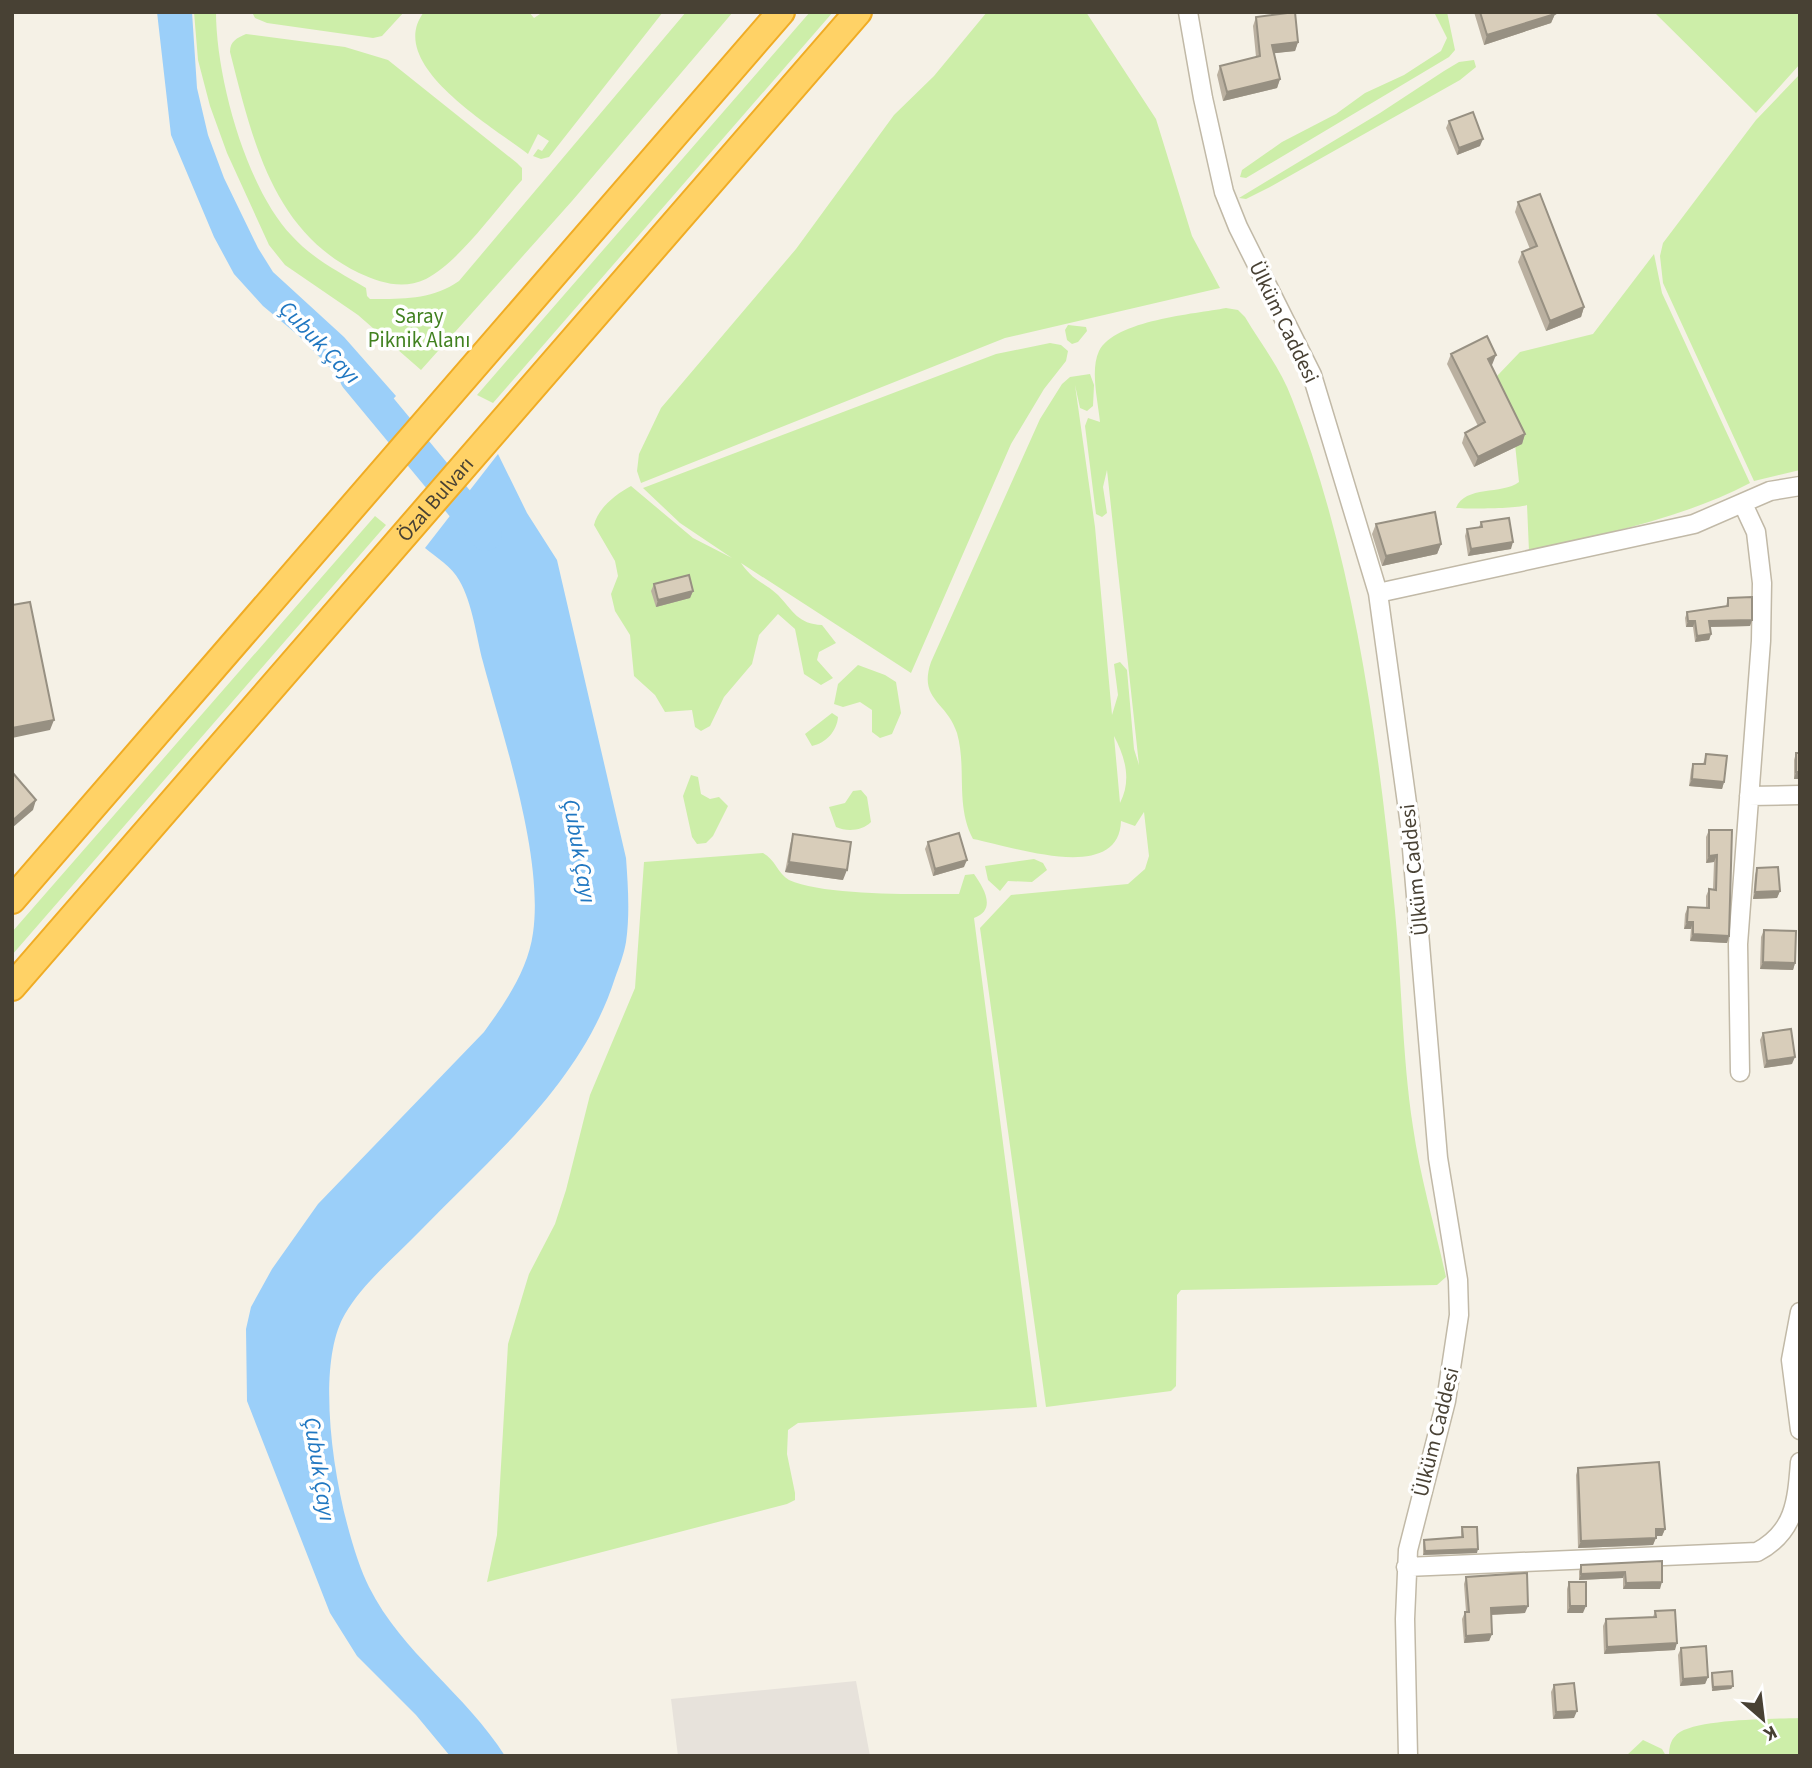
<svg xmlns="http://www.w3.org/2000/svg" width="1812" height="1768" font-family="'Source Sans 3',sans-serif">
<rect width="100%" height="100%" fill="#f5f1e6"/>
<path fill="#e7e2db" d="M 856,1681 L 870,1756 L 678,1756 L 671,1699 Z"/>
<path fill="#cdeea9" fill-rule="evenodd" d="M 194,12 L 216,12 C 216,77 246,188 292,236 C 313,259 339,272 366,288 L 367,296 L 370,299 C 402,299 432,300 459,281 L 686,12 L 733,12 L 572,201 L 421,370 L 358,315 L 285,265 L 269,245 L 227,153 L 210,106 L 198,60 Z
M 252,12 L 404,12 L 382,36 L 373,38 L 267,23 L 255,18 Z
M 424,12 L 529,12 L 534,18 L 543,12 L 663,12 L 549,157 L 541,159 L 533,156 L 538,149 L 542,151 L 549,141 L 538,134 L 528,154 C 492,126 384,64 424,12 Z
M 810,12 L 833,12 L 493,403 L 477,395 Z
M 987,12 L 1086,12 L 1156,119 L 1192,236 L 1220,288 L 1005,338 L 641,483 L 637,471 L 639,454 L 661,408 L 796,249 L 894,115 L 934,76 Z
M 1434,12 L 1447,12 L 1455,50 L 1449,57 L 1246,178 L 1240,177 L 1242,170 L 1282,142 L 1336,114 L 1365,93 L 1404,75 L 1441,51 L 1447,38 Z
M 1654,12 L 1800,12 L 1800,64 L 1756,113 Z
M 246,34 L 345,47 L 388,60 L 517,163 L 522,168 L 522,180 C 496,209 459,262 426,279 C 403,290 381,283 359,273 C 272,231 252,138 230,52 C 230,41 237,38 246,34 Z
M 1474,60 L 1476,67 L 1460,80 L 1270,187 L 1246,199 L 1239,198 L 1380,113 L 1444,71 L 1459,62 Z
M 1800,74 L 1800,470 L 1754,481 L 1663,283 L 1660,256 L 1663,243 L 1756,120 Z
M 1654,254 L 1662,293 L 1750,483 C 1681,519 1604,534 1529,551 L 1527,505 C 1517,509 1468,509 1456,508 C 1465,485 1502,495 1519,482 L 1512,416 L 1497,376 L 1520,352 L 1593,334 Z
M 1226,308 L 1238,310 L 1245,317 C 1261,344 1281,369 1292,399 C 1354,556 1379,745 1395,911 C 1402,983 1402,1056 1413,1127 C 1420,1177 1435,1227 1446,1277 L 1437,1285 L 1181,1290 L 1177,1295 L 1176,1386 L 1171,1391 L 1046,1407 L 980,928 L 1011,895 L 1128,884 L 1145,869 L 1149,856 L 1144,812 L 1135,826 L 1121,821 C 1119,885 1011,846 973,839 C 955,805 967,768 957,733 C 947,701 918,700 931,662 L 1040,419 L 1062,384 L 1070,377 L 1090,374 L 1094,385 L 1093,406 L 1087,411 L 1080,408 L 1075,385 L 1095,527 L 1112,715 L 1118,695 L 1114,664 L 1120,662 L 1127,670 L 1134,749 L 1139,765 L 1107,470 L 1103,487 L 1107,513 L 1102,517 L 1096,514 L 1085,426 L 1088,418 L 1100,422 C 1098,401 1090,370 1099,351 C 1115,320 1195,314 1226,308 ZM 1114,736 C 1125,757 1132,780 1120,803 Z
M 1068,325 L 1086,327 L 1087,331 L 1078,342 L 1072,344 L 1067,340 L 1065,330 Z
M 1050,343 L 1061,345 L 1068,351 L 1066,361 L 1044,389 L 1011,444 L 911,673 L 741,563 C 754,582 763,581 778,595 C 793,611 798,624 822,625 L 836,643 L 819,652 L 817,660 L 833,678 L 821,685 L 804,674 L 795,629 L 778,614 L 759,635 L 752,664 L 724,697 L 710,726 L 701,731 L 695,727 L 692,710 L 665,712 L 655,695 L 634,676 L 630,635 L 615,611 L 611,594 L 618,576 L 615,561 L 594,525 C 598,508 616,494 631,486 L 693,538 L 732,558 L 680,523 L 643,488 L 996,354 Z
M 375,516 L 386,525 L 12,955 L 12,932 Z
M 858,665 L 885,675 L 896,682 L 901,713 L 892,734 L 880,738 L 872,732 L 872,710 L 860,702 L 843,707 L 834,704 L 838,684 Z
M 832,713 L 838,717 C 837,731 826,743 812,746 L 805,734 Z
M 691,775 L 698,777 L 701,794 L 710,799 L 719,797 L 728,806 L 713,836 L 706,843 L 697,844 L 692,837 L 683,796 Z
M 861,790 L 867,797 L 871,822 C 862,831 847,832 836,827 L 829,807 L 845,803 L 853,791 Z
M 763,853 C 775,859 778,874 789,880 C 824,896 918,894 959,894 L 965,875 L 974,874 C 984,888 997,910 974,918 L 1037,1407 L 798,1423 L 788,1430 L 787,1454 L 795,1493 L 795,1500 L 787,1504 L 487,1582 L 497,1535 L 508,1344 L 529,1274 L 555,1224 L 566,1190 L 590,1095 L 635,988 L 644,862 Z
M 1034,859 L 1043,863 L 1047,870 L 1032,882 L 1008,881 L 1000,891 L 988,880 L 985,866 Z
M 1800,1718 L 1800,1756 L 1669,1756 C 1669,1746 1671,1738 1680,1732 C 1703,1719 1771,1719 1800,1718 Z
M 1643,1740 L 1662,1749 L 1666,1756 L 1626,1756 Z"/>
<path fill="#9bcff9" d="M 157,12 L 192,12 L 197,88 L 208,135 L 224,178 L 258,248 L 273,272 L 344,337 L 396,396 L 372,421 L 336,374 L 299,336 L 263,306 L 234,274 L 214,237 L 171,135 Z
M 498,454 L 527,513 L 557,560 L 626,858 C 628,886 630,914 626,942 C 624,954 619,967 615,978 C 582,1082 494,1155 420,1231 C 395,1257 363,1283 345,1314 C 310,1373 340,1528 369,1587 C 402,1653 466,1694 505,1756 L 450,1756 L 416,1715 L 357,1656 L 330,1613 L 247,1401 L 246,1329 L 251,1307 L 272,1269 L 318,1204 L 484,1032 C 505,1003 528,970 533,933 C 544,857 503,737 483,662 C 476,636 473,604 459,580 C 452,567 436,557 425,548 Z"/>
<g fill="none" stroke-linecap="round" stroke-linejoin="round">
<path stroke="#9bcff9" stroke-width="32" d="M 356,378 L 486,535"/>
<defs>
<path id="minor" d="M 1188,12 L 1203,98 L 1224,192 L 1238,227 L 1312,375 L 1378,593 L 1410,825 L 1438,1158 L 1458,1280 L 1459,1315 L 1446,1401 L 1408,1550 L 1405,1619 L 1408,1756
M 1378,593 L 1694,524 L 1770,491 L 1800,486
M 1749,796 L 1800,795
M 1740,1072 L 1738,944 L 1761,641 L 1762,583 L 1756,532 L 1743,504
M 1800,1312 L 1791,1360 L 1800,1430
M 1406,1567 L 1757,1552 C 1795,1532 1797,1501 1800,1462"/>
<g id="highway">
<path d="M 12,900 L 781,12"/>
<path id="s1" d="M 12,987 L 858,12"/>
</g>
</defs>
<use href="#minor" stroke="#c1b9a7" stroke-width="21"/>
<use href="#highway" stroke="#f0ac25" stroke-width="30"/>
<use href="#minor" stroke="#fff" stroke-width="18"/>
<use href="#highway" stroke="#ffd266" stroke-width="26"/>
</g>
<path fill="#bab0a0" d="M 1474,12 L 1554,12 L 1555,14 L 1551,23 L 1484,45 Z
M 1256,17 L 1298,42 L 1295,51 L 1274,53 L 1280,79 L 1277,88 L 1223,101 L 1217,75 L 1220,66 L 1256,57 L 1253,26 Z
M 1449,121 L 1480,146 L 1457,155 L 1446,128 Z
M 1518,202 L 1584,307 L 1581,317 L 1546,331 L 1518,262 L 1522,252 L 1530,249 L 1515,212 Z
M 1451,354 L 1492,365 L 1491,366 L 1525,434 L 1522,444 L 1474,467 L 1462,443 L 1465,433 L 1478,426 L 1447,364 Z
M 1481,522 L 1511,549 L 1468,556 L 1465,536 L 1467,529 L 1479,527 Z
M 1376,524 L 1441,544 L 1437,554 L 1382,566 L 1372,534 Z
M 654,584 L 693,591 L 690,598 L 656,607 L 651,591 Z
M 1728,598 L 1752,620 L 1750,626 L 1709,627 L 1711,634 L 1709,640 L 1695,642 L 1693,627 L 1686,627 L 1685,618 L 1687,612 L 1726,606 Z
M 1796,753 L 1800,779 L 1794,779 L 1794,760 Z
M 1706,754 L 1724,782 L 1722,789 L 1689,786 L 1691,770 L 1693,764 L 1703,764 Z
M 1709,830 L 1732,830 L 1729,936 L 1727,943 L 1690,941 L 1691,929 L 1684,929 L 1685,914 L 1688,907 L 1706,908 L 1706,896 L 1709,889 L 1713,889 L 1714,862 L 1706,863 L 1706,837 Z
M 793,834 L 843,880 L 785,872 L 790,845 Z
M 928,842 L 964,867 L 933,876 L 925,849 Z
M 1757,868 L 1780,891 L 1777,898 L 1753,899 L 1755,875 Z
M 1764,930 L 1795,963 L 1793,970 L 1760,969 L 1761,937 Z
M 1763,1033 L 1792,1064 L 1764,1068 L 1760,1040 Z
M 1578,1468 L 1665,1529 L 1662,1536 L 1656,1536 L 1653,1545 L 1578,1548 L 1576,1475 Z
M 1462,1527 L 1477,1553 L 1423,1555 L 1423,1543 L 1424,1540 L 1461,1537 L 1461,1531 Z
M 1662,1561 L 1660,1589 L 1623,1589 L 1623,1578 L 1579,1580 L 1579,1571 L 1581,1565 Z
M 1466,1577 L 1525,1613 L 1491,1615 L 1492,1634 L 1489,1641 L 1464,1643 L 1462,1619 L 1465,1612 L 1466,1612 L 1464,1584 Z
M 1569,1582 L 1583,1613 L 1567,1613 L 1567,1589 Z
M 1655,1611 L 1675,1650 L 1604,1654 L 1603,1626 L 1606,1619 L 1653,1617 Z
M 1681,1648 L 1708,1677 L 1705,1684 L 1680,1686 L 1678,1655 Z
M 1712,1673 L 1733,1686 L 1731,1689 L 1712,1691 L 1711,1676 Z
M 1554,1685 L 1574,1718 L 1553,1719 L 1551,1692 Z"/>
<path fill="#979082" d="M 1555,14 L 1551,23 L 1484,45 L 1487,35 Z
M 1298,42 L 1295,51 L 1268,54 L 1272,45 Z
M 1280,79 L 1277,88 L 1223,101 L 1227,92 Z
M 1483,139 L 1480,146 L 1457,155 L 1459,148 Z
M 1584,307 L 1581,317 L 1546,331 L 1550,321 Z
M 1496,355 L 1492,365 L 1484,369 L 1488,359 Z
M 1525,434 L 1522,444 L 1474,467 L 1478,457 Z
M 1513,542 L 1511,549 L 1468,556 L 1471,549 Z
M 1441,544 L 1437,554 L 1382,566 L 1386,556 Z
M 693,591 L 690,598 L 656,607 L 658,600 Z
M 1752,620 L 1750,626 L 1707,627 L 1709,621 Z
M 1688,621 L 1695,621 L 1693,627 L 1686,627 Z
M 1711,634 L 1709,640 L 1695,642 L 1697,636 Z
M 54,720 L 50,730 L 12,738 L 12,728 Z
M 1796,772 L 1800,772 L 1800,779 L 1794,779 Z
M 1692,779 L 1724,782 L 1722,789 L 1689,786 Z
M 36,800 L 33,810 L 12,828 L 12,821 Z
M 1717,855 L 1714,862 L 1706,863 L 1709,856 Z
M 967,860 L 964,867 L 933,876 L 935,869 Z
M 789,862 L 847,870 L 843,880 L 785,872 Z
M 1780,891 L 1777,898 L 1753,899 L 1755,892 Z
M 1687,922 L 1693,922 L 1691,929 L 1684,929 Z
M 1693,934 L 1729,936 L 1727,943 L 1690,941 Z
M 1763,962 L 1795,963 L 1793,970 L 1760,969 Z
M 1795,1057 L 1792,1064 L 1764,1068 L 1767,1061 Z
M 1656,1529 L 1665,1529 L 1662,1536 L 1654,1536 Z
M 1656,1538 L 1653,1545 L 1578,1548 L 1581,1541 Z
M 1478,1549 L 1477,1553 L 1423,1555 L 1425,1551 Z
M 1625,1572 L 1623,1578 L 1579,1580 L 1581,1574 Z
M 1662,1582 L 1660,1589 L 1623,1589 L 1626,1583 Z
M 1528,1606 L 1525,1613 L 1488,1615 L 1491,1608 Z
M 1570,1606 L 1586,1606 L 1583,1613 L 1567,1613 Z
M 1492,1634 L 1489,1641 L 1464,1643 L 1466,1636 Z
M 1677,1643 L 1675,1650 L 1604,1654 L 1607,1647 Z
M 1708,1677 L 1705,1684 L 1680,1686 L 1683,1679 Z
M 1733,1686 L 1731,1689 L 1712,1691 L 1713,1687 Z
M 1577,1711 L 1574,1718 L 1553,1719 L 1556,1712 Z"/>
<path fill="#d8cdba" stroke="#979082" stroke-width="2" d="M 1295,12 L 1298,42 L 1272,45 L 1280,79 L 1227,92 L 1220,66 L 1260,56 L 1256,17 Z
M 1480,12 L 1554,12 L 1555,14 L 1487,35 Z
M 1473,112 L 1483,139 L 1459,148 L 1449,121 Z
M 1540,194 L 1584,307 L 1550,321 L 1522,252 L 1537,246 L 1518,202 Z
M 1487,336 L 1496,355 L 1488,359 L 1525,434 L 1478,457 L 1465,433 L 1485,422 L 1451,354 Z
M 1435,512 L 1441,544 L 1386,556 L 1376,524 Z
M 1509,518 L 1513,542 L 1471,549 L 1467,529 L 1482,527 L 1481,522 Z
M 689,575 L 693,591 L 658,600 L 654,584 Z
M 1752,597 L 1752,620 L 1709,621 L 1711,634 L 1697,636 L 1695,621 L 1688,621 L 1687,612 L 1728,606 L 1728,598 Z
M 30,602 L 54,720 L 12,728 L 12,605 Z
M 1796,753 L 1800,753 L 1800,772 L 1796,772 Z
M 1706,754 L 1727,756 L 1724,782 L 1692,779 L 1693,764 L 1705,764 Z
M 12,772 L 36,800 L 12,821 Z
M 1709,830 L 1732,830 L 1729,936 L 1693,934 L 1693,922 L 1687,922 L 1688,907 L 1709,908 L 1709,889 L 1716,890 L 1717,855 L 1709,856 Z
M 959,833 L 967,860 L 935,869 L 928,842 Z
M 793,834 L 851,842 L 847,870 L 789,862 Z
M 1778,867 L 1780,891 L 1755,892 L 1757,868 Z
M 1764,930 L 1796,931 L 1795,963 L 1763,962 Z
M 1791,1029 L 1795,1057 L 1767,1061 L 1763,1033 Z
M 1659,1462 L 1665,1529 L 1656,1529 L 1656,1538 L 1581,1541 L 1578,1468 Z
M 1462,1527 L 1477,1527 L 1478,1549 L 1425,1551 L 1424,1540 L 1463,1537 Z
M 1662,1561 L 1662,1582 L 1626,1583 L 1625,1572 L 1581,1574 L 1581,1565 Z
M 1527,1573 L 1528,1606 L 1491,1608 L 1492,1634 L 1466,1636 L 1465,1612 L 1469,1612 L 1466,1577 Z
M 1569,1582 L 1586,1582 L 1586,1606 L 1570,1606 Z
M 1675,1610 L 1677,1643 L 1607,1647 L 1606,1619 L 1656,1617 L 1655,1611 Z
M 1706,1646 L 1708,1677 L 1683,1679 L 1681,1648 Z
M 1732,1671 L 1733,1686 L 1713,1687 L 1712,1673 Z
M 1574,1683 L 1577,1711 L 1556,1712 L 1554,1685 Z"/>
<g text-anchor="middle" stroke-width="7" stroke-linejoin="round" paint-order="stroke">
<g font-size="21" fill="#418120" stroke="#fff">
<text x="419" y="323">Saray<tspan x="419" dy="24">Piknik Alanı</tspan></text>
</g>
<g font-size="21" fill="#484134" stroke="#fff">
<text transform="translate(1284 322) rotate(64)" y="7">Ülküm Caddesi</text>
<text dy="7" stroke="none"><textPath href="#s1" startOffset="646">Özal Bulvarı</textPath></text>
<text transform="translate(1414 870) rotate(-96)" y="7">Ülküm Caddesi</text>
<text transform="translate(1436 1432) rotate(-76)" y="7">Ülküm Caddesi</text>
</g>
<g font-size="23" font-style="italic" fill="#2077c1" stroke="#fff">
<text transform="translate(320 342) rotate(46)" y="8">Çubuk Çayı</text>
<text transform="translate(580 851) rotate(80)" y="8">Çubuk Çayı</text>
<text transform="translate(320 1469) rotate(81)" y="8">Çubuk Çayı</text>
</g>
</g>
<rect width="1812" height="1768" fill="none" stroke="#484134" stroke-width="28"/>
<g transform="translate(1763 1719) rotate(152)" stroke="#ffffff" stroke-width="5" paint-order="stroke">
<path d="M0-5L12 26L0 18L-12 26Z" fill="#484134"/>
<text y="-10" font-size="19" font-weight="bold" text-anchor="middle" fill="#484134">K</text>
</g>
</svg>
